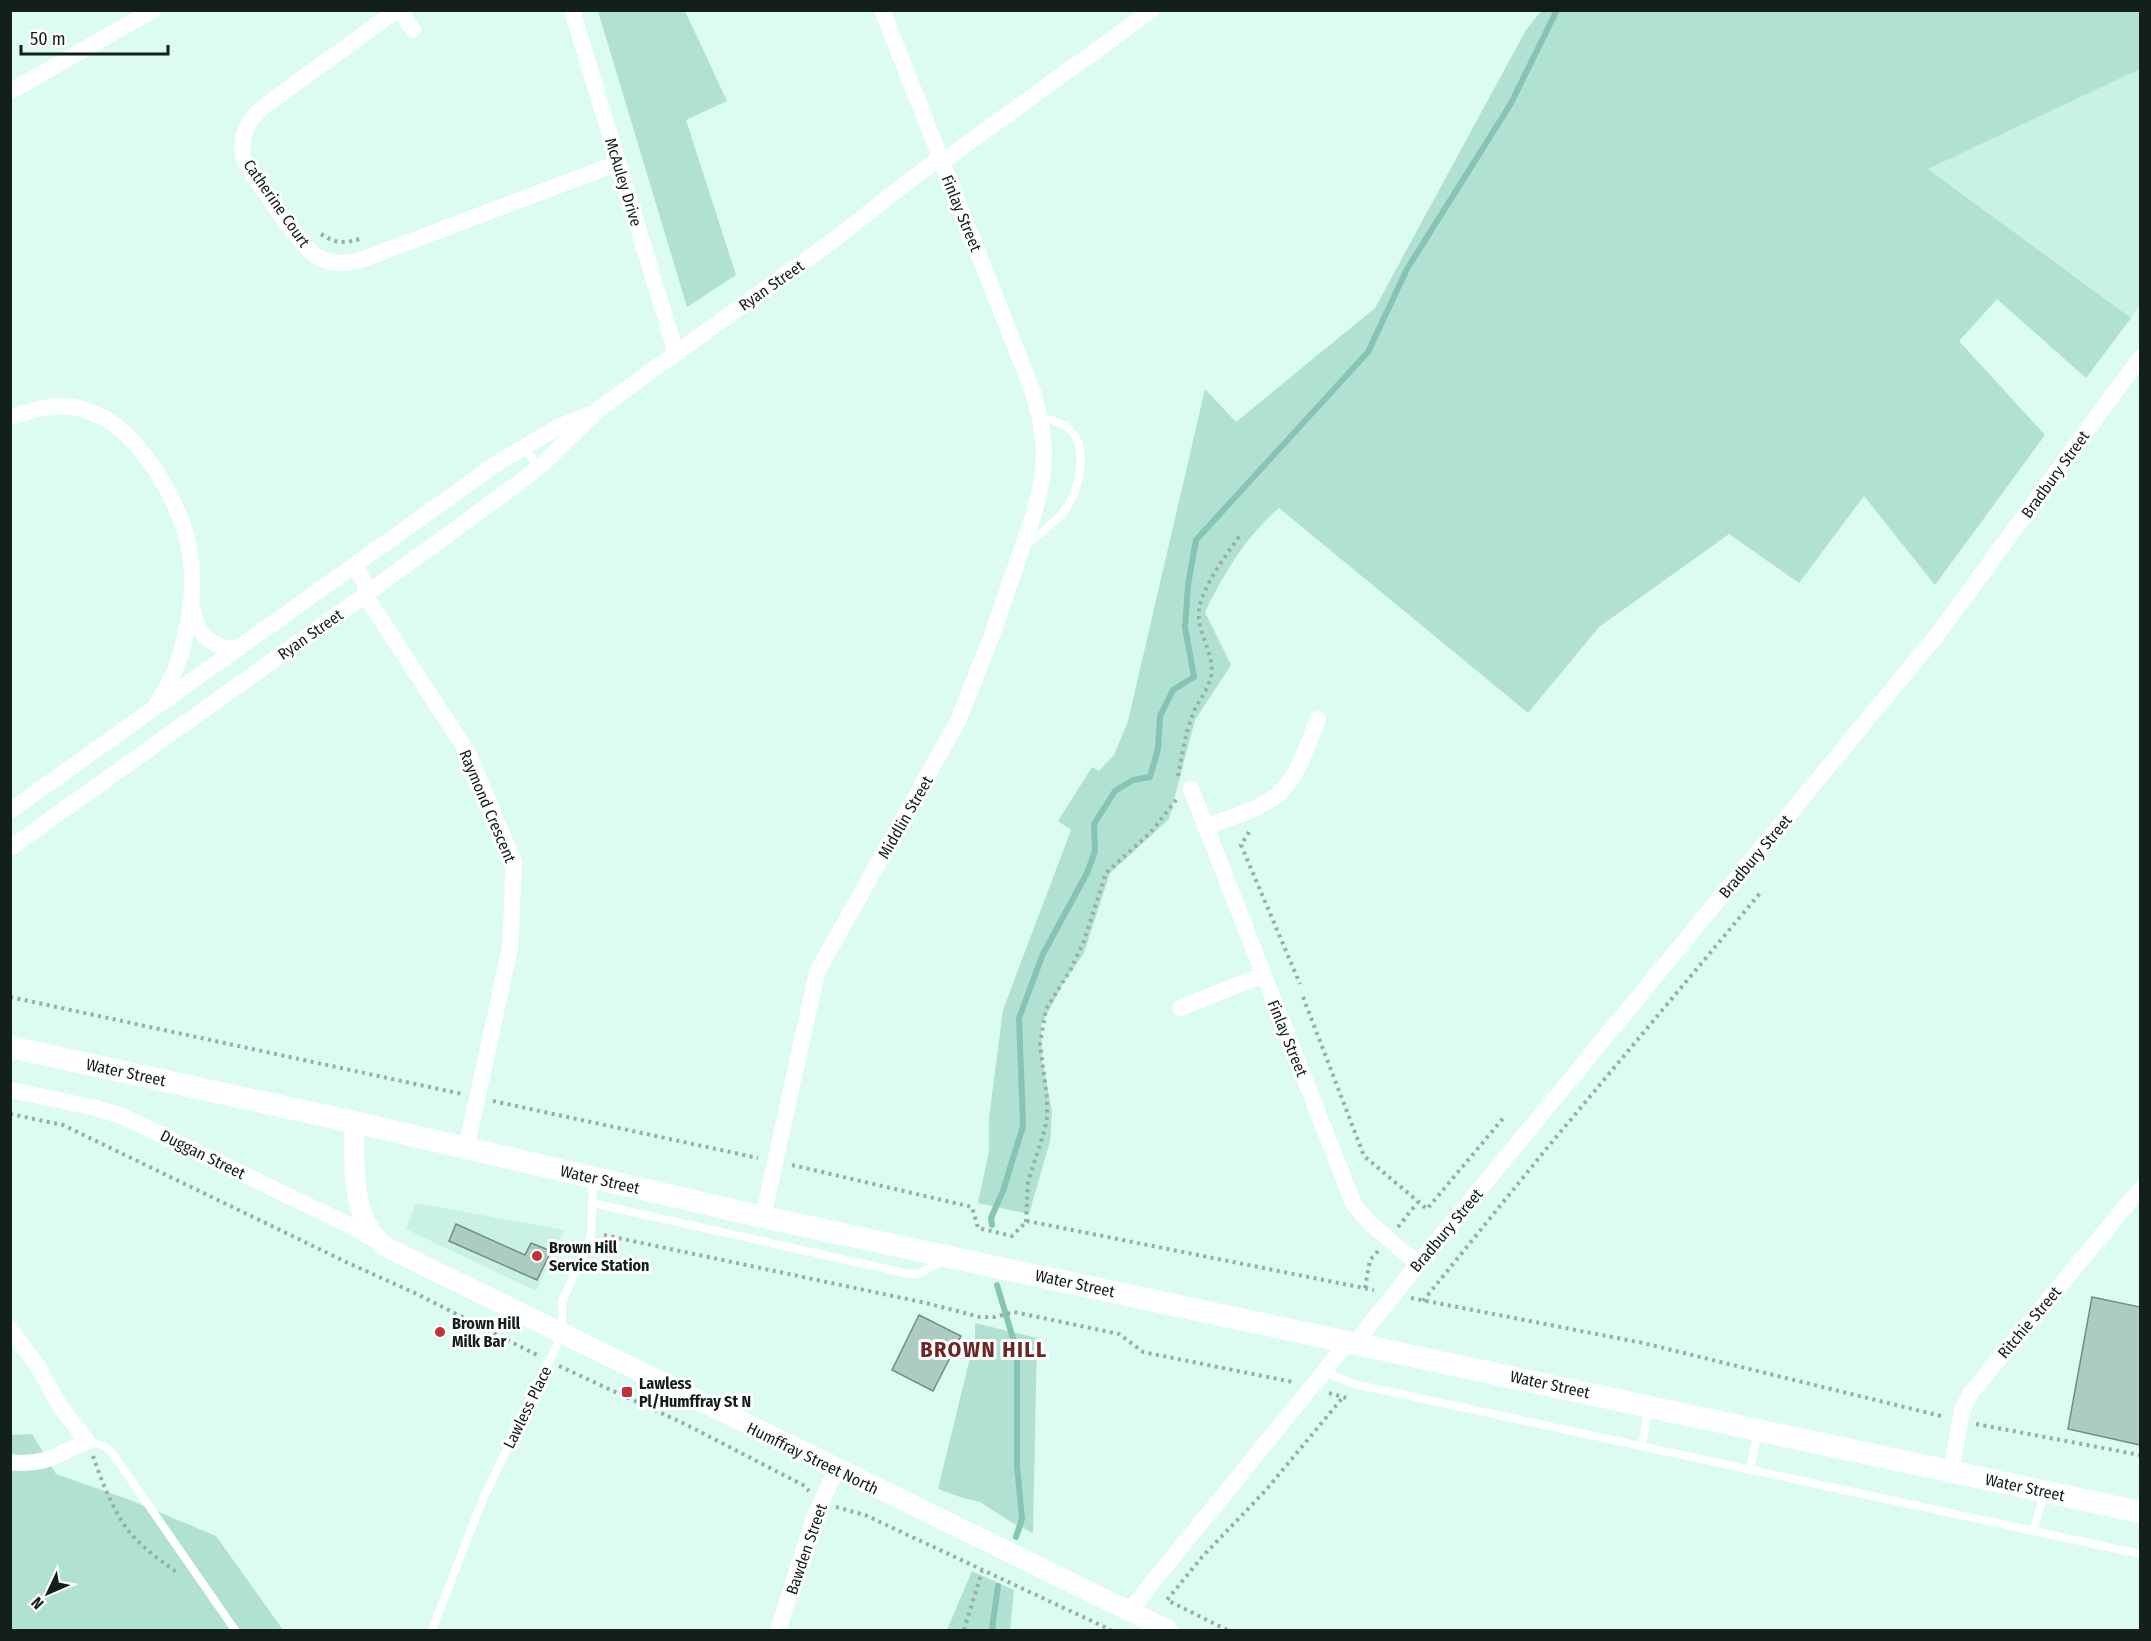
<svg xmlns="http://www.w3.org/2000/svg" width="2151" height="1641" font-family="'Fira Sans Condensed',sans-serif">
<rect width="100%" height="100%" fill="#dcfbf1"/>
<path fill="#c9f2e5" d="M 2140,69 L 2140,304 L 2131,318 L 1928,169 Z
M 416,1203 L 564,1230 L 536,1291 L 406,1229 Z"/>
<path fill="#b1e1d2" d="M 1542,10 L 2140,11 L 2140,69 L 1928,169 L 2131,318 L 2086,378 L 1997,299 L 1959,341 L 2045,435 L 1935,585 L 1864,496 L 1799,583 L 1729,534 L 1599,627 L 1528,713 L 1279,508 C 1247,535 1223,574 1205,612 L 1231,665 L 1195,720 L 1169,819 L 1110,873 L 1084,953 L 1064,982 L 1041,1025 L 1042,1059 L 1052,1112 L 1050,1141 L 1029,1214 L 978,1203 L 989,1151 L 989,1118 L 1003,1010 L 1071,830 L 1058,821 L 1092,767 L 1099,771 L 1114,755 L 1128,721 L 1205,389 L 1236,422 L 1375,308 L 1526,30 Z
M 598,11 L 685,11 L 727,101 L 686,120 L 736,275 L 687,307 Z
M 975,1323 L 1037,1338 L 1033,1533 L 1011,1522 L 980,1502 L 963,1498 L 938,1489 L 975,1337 Z
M 32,1434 L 56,1474 L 130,1500 L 216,1536 L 283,1630 L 11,1630 L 11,1435 Z
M 972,1571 L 1014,1590 L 1010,1630 L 947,1630 Z"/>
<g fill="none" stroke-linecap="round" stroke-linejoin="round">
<path stroke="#86c5b3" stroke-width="6" d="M 992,1225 L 991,1218 L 1003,1191 L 1023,1126 L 1019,1018 L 1043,954 L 1087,873 L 1095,851 L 1094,824 L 1115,791 L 1133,780 L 1150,777 L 1158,749 L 1160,716 L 1173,690 L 1194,677 L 1185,627 L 1188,585 L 1196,540 L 1368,352 L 1407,269 L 1510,105 L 1557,10
M 997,1285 L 1017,1352 L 1017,1465 L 1022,1519 L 1016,1537
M 992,1630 L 998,1586"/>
</g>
<path fill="#accbc1" stroke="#718e86" stroke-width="1.5" d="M 456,1224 L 525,1255 L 531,1243 L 551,1251 L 537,1280 L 449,1241 Z
M 2092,1297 L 2140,1307 L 2140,1445 L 2068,1429 Z
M 919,1315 L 961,1336 L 933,1391 L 892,1370 Z"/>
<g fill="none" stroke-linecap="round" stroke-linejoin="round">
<path stroke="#96aea6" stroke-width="4" stroke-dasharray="3 4.5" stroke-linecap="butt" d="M 321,234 C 336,244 346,244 362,238
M 1178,776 C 1182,756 1185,733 1193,714 C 1198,701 1208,690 1211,677 C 1215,656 1201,639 1199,619 C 1195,595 1227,554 1241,534
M 1249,832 L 1241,845 L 1300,984
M 10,997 L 462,1094
M 1303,997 L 1364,1156 L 1427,1209 L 1505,1116
M 493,1101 L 758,1158
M 10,1114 L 63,1125 L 346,1262 L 417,1294 L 539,1356
M 792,1165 L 972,1207 L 978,1228 L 1012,1236 L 1027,1221 L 1374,1290
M 1026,1222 L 1028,1182 L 1045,1129 L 1047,1117 L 1047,1098 L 1040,1044 L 1046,1009 L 1071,969 L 1084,941 L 1106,873 L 1151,832 L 1177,799
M 1398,1227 L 1418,1202
M 604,1235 L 926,1303 L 980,1317 L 995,1317 L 1014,1312 L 1119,1334 L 1143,1352 L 1293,1382
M 1365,1288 L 1370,1260 L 1378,1251
M 1411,1298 L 1643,1343 L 1945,1417
M 1423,1301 L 1547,1148 L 1761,892
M 559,1366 L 685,1424 L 803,1485 L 809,1491
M 1329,1393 L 1347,1398
M 1976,1424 L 2140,1455
M 93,1456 C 102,1482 113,1511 130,1533 C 144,1549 161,1561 178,1573
M 836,1507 L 865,1515 L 1111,1630
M 964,1630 L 982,1571
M 1227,1630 L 1167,1600 L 1202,1557 L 1266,1490 L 1344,1396"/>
<path stroke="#fff" stroke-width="8" d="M 520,452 C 531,452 537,460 533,471
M 1026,544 C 1039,534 1054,524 1065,510 C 1080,490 1090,445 1067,427 C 1059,421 1049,419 1040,417
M 592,1203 L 909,1274 L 918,1274 L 943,1261
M 1324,1372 L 1354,1384 L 2140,1554
M 87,1441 L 104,1446 L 113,1454 L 235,1630
M 1642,1445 L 1649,1407
M 1750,1469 L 1758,1431
M 2034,1530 L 2044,1492
M 432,1630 L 483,1499 L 562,1334 L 562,1302 L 591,1237 L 593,1179"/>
<path stroke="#fff" stroke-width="16" d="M 397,10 L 263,107 C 248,120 240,136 243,156 C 246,168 298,240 309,250 C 313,254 319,258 324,260 C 336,265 349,263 361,260 L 618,163
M 399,10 L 413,30
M 572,10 L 676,353
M 13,90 L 153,10
M 942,162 L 1152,10
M 10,417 C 33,410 58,402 82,409 C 115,418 135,441 154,468 C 192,526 201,575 184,641 C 179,663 170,685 157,703
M 353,566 L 366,584 L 365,595 L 468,753 L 514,862 L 510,948 L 466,1149
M 193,610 C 196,634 214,651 240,648
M 1191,789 L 1354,1205 L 1371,1224 L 1418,1264
M 10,811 L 499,462 L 558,427 L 588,415
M 1205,827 C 1231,817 1266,809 1285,787 C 1301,769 1308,742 1318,719
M 10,848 L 365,595 L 516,485 L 544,463 L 600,408 L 832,241 L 940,157
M 1180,1008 L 1263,975
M 10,1090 L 92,1107 L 122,1116 L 347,1224 L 380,1243
M 763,1217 L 817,972 L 958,721 L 992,635 L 1033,516 C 1048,468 1047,440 1033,392 L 882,10
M 10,1328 L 38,1367 L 62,1409 L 87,1441 C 60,1454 42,1467 10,1462
M 1355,1343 L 1418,1264 L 1937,635 L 2140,358
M 1951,1471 L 1962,1411 L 1970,1394 L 2140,1189
M 1129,1611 L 1349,1341
M 778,1630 L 813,1521 L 836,1469"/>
<path stroke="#fff" stroke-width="20" d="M 354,1122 C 354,1161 350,1222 386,1247 L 1168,1630"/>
<path stroke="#fff" stroke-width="22" d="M 10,1047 L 354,1122 L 763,1217 L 2140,1512"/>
</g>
<g fill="#c23236" stroke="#fff" stroke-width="2">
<circle cx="537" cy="1256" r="6"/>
<circle cx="440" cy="1332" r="6"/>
<rect x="621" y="1386" width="12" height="12" rx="3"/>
</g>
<g text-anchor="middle" stroke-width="6" stroke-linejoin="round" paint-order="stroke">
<g font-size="16" fill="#131f1b" stroke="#fff">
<text transform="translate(624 182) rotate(73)" y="6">McAuley Drive</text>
<text transform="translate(277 203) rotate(55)" y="6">Catherine Court</text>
<text transform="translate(962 213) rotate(68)" y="6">Finlay Street</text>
<text transform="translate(771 285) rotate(-35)" y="6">Ryan Street</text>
<text transform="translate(2055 474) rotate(-54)" y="6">Bradbury Street</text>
<text transform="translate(310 634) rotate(-35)" y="6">Ryan Street</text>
<text transform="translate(488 806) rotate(67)" y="6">Raymond Crescent</text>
<text transform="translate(905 817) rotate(-60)" y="6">Middlin Street</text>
<text transform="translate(1755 856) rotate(-50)" y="6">Bradbury Street</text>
<text transform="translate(1288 1038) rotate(68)" y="6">Finlay Street</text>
<text transform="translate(126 1072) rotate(12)" y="6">Water Street</text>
<text transform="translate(203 1154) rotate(26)" y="6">Duggan Street</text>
<text transform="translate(600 1179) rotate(13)" y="6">Water Street</text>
<text transform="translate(1446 1230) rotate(-50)" y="6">Bradbury Street</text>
<text transform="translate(1075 1283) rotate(12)" y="6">Water Street</text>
<text transform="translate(2029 1322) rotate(-50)" y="6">Ritchie Street</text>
<text transform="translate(1550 1384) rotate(12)" y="6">Water Street</text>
<text transform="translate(527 1407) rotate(-64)" y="6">Lawless Place</text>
<text transform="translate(813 1458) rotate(26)" y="6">Humffray Street North</text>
<text transform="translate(2025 1487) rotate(12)" y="6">Water Street</text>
<text transform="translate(806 1549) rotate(-71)" y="6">Bawden Street</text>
</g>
<g font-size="16" font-weight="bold" fill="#131f1b" stroke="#fff" text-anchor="start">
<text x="549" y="1253">Brown Hill<tspan x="549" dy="18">Service Station</tspan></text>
<text x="452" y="1329">Brown Hill<tspan x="452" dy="18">Milk Bar</tspan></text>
<text x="639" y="1389">Lawless<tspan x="639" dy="18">Pl/Humffray St N</tspan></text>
</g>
<g font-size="22" font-weight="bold" letter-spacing="1.5" fill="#6c2725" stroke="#fff">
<text x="984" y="1357">BROWN HILL</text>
</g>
</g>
<rect width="2151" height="1641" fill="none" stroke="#131f1b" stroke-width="24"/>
<g transform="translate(48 1593) rotate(226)" stroke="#ffffff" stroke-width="4.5" paint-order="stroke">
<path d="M0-4.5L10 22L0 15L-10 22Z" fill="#131f1b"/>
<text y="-9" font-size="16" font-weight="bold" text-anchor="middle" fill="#131f1b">N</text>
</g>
<path d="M21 45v9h147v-9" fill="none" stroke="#131f1b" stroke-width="3"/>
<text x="30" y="45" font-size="18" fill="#131f1b" stroke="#ffffff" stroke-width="4.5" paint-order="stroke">50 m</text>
</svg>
